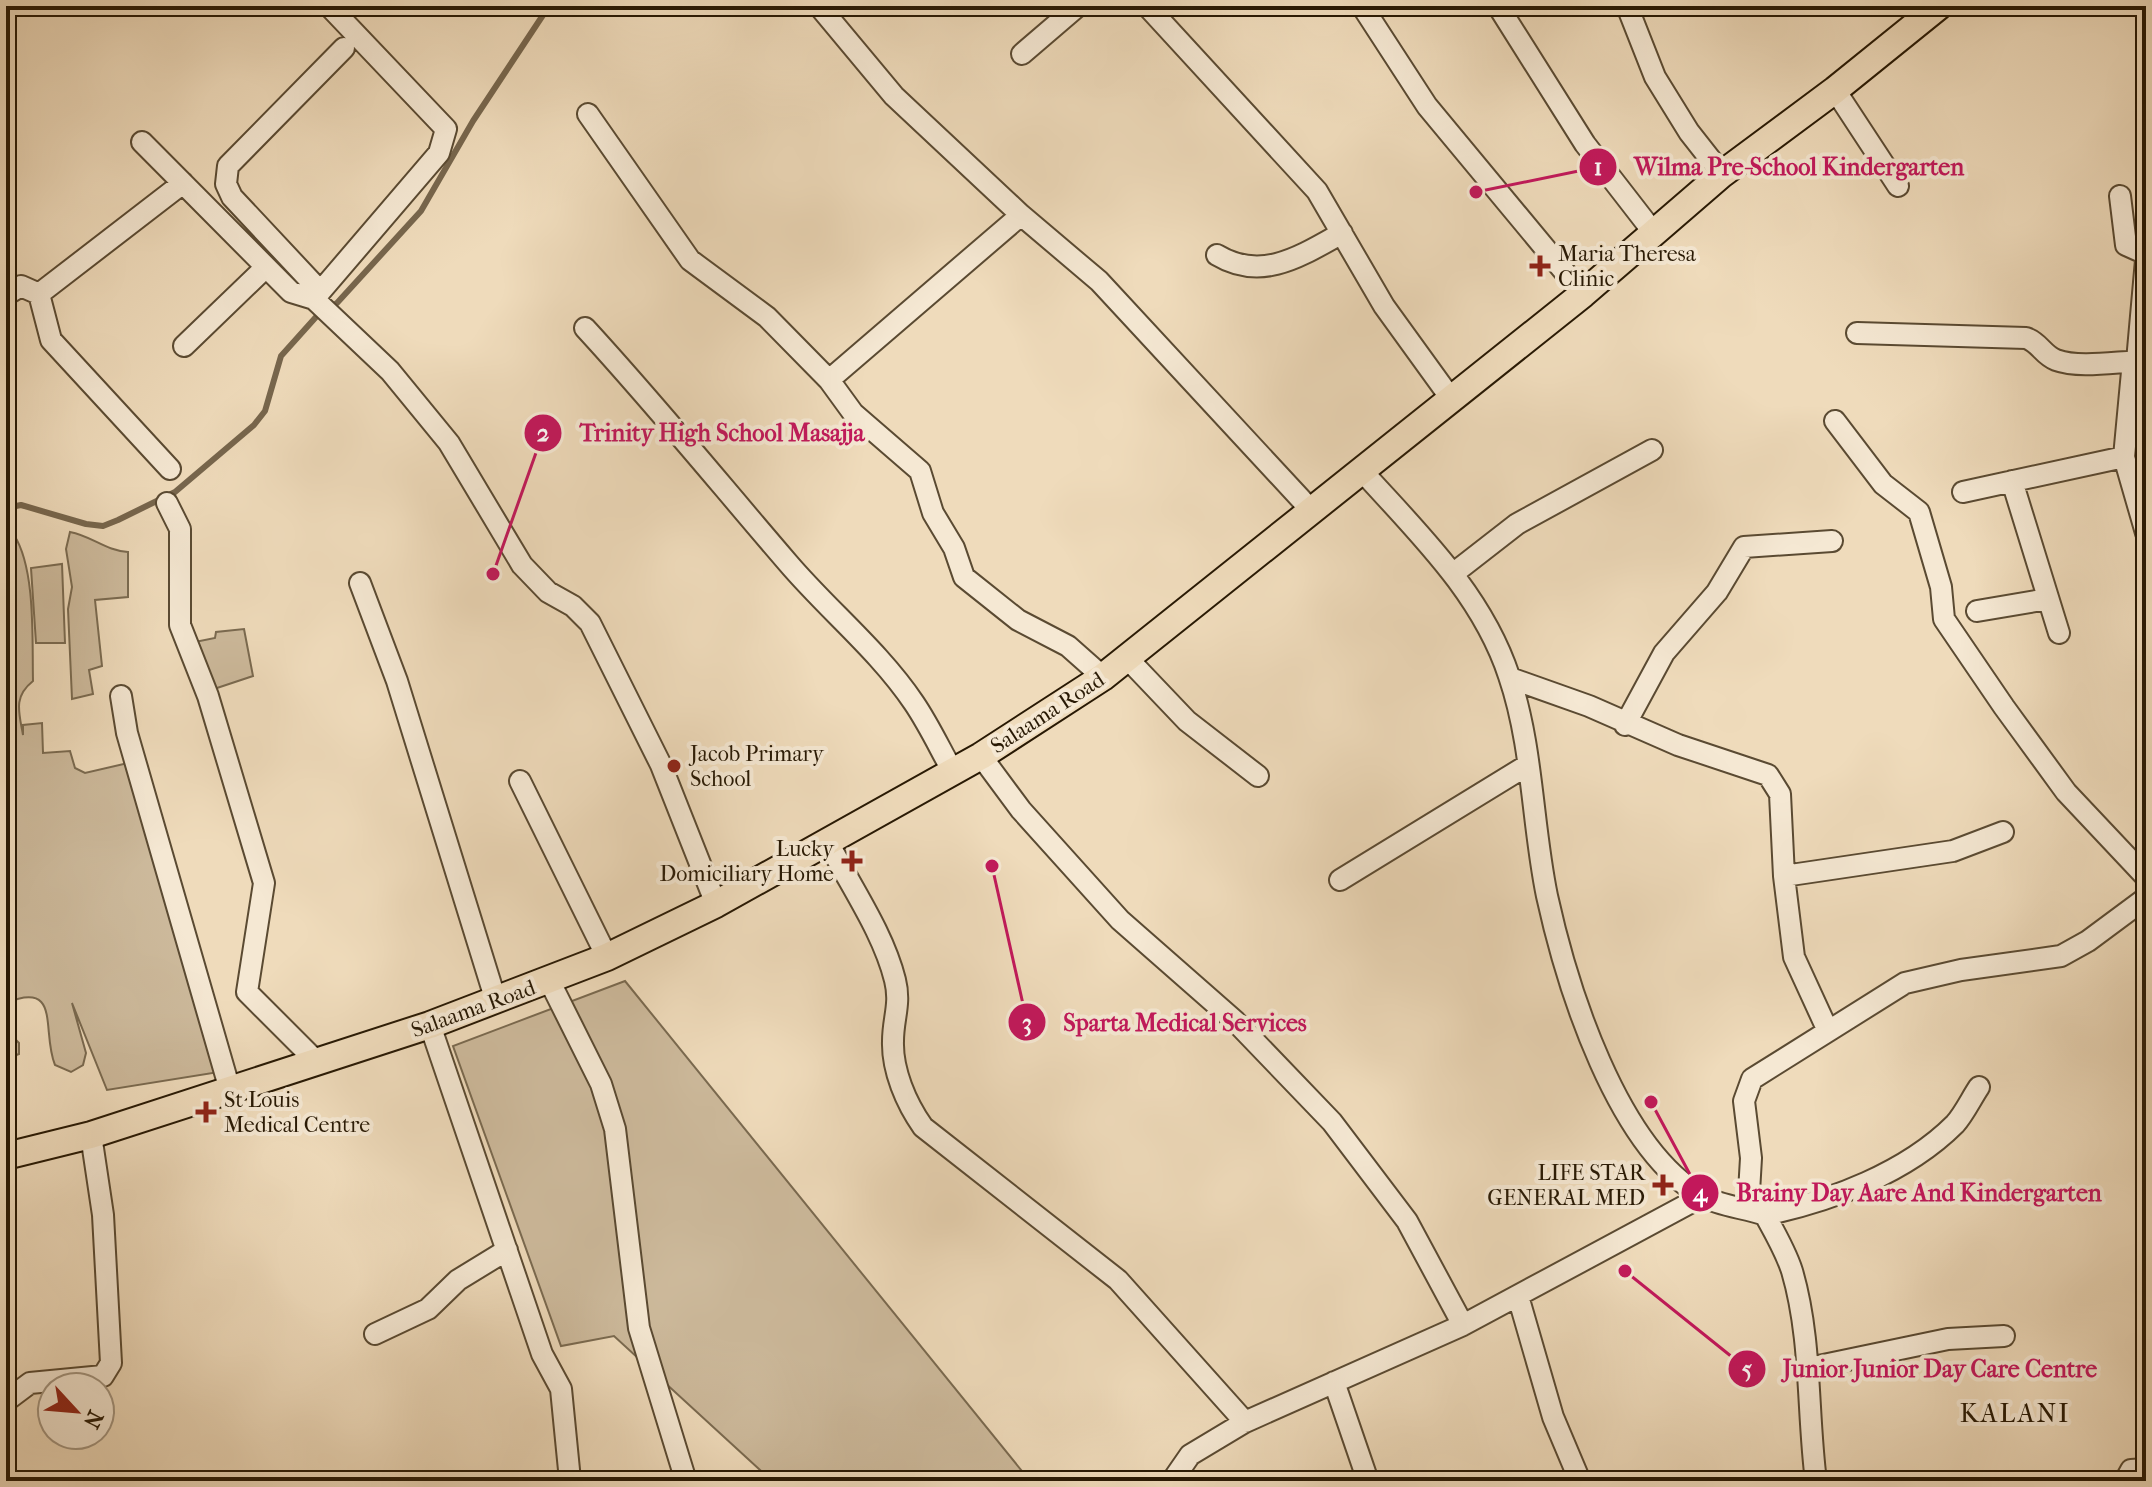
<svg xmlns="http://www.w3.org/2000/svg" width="2152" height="1487" font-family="'IM FELL French Canon',serif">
<rect width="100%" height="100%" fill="#efdbbb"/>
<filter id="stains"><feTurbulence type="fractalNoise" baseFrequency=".0025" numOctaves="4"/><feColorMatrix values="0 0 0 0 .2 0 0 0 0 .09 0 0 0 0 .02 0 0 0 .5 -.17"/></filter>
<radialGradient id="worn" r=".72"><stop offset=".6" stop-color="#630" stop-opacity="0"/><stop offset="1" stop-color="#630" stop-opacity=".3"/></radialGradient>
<path fill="#cdba9c" stroke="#7a6a50" stroke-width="2" d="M 70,532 C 92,536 106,551 128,552 L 128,597 L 95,600 L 102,666 L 89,670 L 93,694 L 72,699 L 68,609 L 72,587 L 66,549 Z
M 6,534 L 14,535 C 36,569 32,641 33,681 C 13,697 19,712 23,735 L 23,725 L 42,723 L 43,753 L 70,751 L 75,768 L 85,773 L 128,763 L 219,1072 L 107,1090 L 72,1003 L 86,1053 L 83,1065 L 71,1072 L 55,1065 C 41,1031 62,980 6,1003 Z
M 62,564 L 65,643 L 36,643 L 31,568 Z
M 244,629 L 253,676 L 208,691 L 185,644 L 215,638 L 216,632 Z
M 625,981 L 1030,1481 L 772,1481 L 614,1336 L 561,1346 L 453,1046 Z
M 6,1030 L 19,1043 L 19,1054 L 6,1059 Z"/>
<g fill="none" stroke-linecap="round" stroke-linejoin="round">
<path stroke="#77664d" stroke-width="6" d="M 6,508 L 21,505 L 86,524 L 103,526 L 118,520 L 175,492 L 254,425 L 265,411 L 281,356 L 316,317 L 337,303 L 421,211 L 473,121 L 549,6"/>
<defs>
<path id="minor" d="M 819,6 L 894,96 L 1021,215 L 1099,281 L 1312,511
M 1147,6 L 1317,191 L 1384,306 L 1452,400
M 1362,6 L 1427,106 L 1583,294
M 1498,6 L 1585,144 L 1654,233
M 1627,6 L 1655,77 L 1689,132 L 1722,174
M 1022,54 L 1078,6
M 1835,90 L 1898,186
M 588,114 L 690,260 L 767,317 L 829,380 L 853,413 L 920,471 L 933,513 L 954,548 L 964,577 L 1018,620 L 1068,646 L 1103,677
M 142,142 L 291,292 L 314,299 L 390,371 L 449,443 L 522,565 L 548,592 L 573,606 L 590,623 L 661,765 L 716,904
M 2120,196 L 2126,245 L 2146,254
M 1217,255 C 1262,282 1301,256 1342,233
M 320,291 L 232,197 L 226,184 L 228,166 L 344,48
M 39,294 L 183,183
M 6,295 L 21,286 L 39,294 L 51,340 L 170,469
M 314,299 L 439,153 L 446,129 L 329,6
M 585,328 C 655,404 720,484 788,563 C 828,610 879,651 914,703 C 929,725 940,749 953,772
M 1857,333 L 2026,338 C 2039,342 2043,355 2056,360 C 2081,369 2119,361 2146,361
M 184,346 L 266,267
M 2133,361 L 2124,457 L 2146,533
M 2137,361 L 2146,260
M 829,380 L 1021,215
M 1835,421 L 1883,484 L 1919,512 L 1941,587 L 1944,619 L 2004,707 L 2066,792 L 2146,877
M 1362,471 C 1419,534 1482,594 1509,676 C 1533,746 1532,824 1547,896 C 1567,987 1617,1148 1702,1196 C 1720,1206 1746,1208 1765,1215 C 1775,1233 1786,1252 1792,1271 C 1812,1339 1807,1412 1816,1481
M 2012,481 L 2059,633
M 1963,492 L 2124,457
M 167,503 L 180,529 L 180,625 L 208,696 L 264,883 L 247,992 L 317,1062
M 1454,573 L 1517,524 L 1652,450
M 360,583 L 397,681 L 496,1001
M 1977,611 L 2048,599
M 1127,658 L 1187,721 L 1258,776
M 1510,678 L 1589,706 L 1678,745 L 1768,775 L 1780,794 L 1784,876 L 1794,957 L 1828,1031
M 121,696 L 127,733 L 230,1090
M 1625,725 L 1664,653 L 1717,592 L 1744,547 L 1832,541
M 981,756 L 1021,810 L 1120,920 L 1235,1021 L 1332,1122 L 1407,1221 L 1463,1325
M 520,781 L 607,957
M 828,842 C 851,887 883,932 895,980 C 901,1004 893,1018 893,1041 C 892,1070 906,1103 923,1127 L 1118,1280 L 1245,1422
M 1784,876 L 1953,851 L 2003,832
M 1340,880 L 1526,766
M 549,980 L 601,1084 L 615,1129 L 639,1328 L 686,1481
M 430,1025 L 542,1354 L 561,1389 L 570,1480
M 1748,1209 L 1751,1158 L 1744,1101 L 1752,1079 L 1905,983 L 1961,970 L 2061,956 L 2088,941 L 2146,898
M 1765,1215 C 1831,1201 1906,1173 1955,1124 C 1964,1114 1971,1099 1979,1087
M 1518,1296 L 1553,1417 L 1580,1481
M 375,1334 L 428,1309 L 458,1280 L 507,1250
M 1809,1368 L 1948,1339 L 2004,1336
M 1334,1382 L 1368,1481
M 6,1401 L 30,1383 L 103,1376 L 111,1363 L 103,1215 L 91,1135
M 1172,1481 L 1190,1455 L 1245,1422 L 1463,1325 L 1703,1196
M 2125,1481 L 2131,1470 L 2146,1469"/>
<path id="major" d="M 6,1156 L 91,1135 L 430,1025 L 607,957 L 716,904 L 981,756 L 1103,677 L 1583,294 L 1722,174 L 1835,90 L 1939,6"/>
</defs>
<use href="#minor" stroke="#5a4a32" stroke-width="24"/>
<use href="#major" stroke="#281904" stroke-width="30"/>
<use href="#minor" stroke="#f5e8d3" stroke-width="20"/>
<use href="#major" stroke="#efdbbb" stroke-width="26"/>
</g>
<g fill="#8f2418" stroke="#f5e8d3" stroke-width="3">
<path d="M1536 254h8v8h8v8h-8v8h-8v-8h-8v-8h8z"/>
<circle cx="674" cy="766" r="8"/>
<path d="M848 849h8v8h8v8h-8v8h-8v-8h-8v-8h8z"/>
<path d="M202 1100h8v8h8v8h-8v8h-8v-8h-8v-8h8z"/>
<path d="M1659 1173h8v8h8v8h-8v8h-8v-8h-8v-8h8z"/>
</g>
<g text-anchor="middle" stroke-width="8" stroke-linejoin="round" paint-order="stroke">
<g font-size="22" fill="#281904" stroke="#f5e8d3" text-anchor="start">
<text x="1558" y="261">Maria Theresa<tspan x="1558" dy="25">Clinic</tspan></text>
<text x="690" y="761">Jacob Primary<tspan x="690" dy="25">School</tspan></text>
<text x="834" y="856" text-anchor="end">Lucky<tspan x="834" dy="25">Domiciliary Home</tspan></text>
<text x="224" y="1107">St Louis<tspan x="224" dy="25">Medical Centre</tspan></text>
<text x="1645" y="1180" text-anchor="end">LIFE STAR<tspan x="1645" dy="25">GENERAL MED</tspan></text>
</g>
<g font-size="22" fill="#281904" stroke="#f5e8d3">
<text transform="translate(1047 712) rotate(-33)" y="8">Salaama Road</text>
<text transform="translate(473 1008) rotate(-20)" y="8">Salaama Road</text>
</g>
<g font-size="26" letter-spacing="2" fill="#281904" stroke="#f5e8d3">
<text x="2015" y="1422">KALANI</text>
</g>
</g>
<path fill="none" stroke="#c2185b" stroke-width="3" d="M1476 192L1598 167M493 574L543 433M992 866L1027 1022M1651 1102L1700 1193M1625 1271L1747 1369"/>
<g fill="#c2185b" stroke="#f5e8d3" stroke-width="3">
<circle cx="1476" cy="192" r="8"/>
<circle cx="493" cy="574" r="8"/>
<circle cx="992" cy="866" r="8"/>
<circle cx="1651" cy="1102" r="8"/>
<circle cx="1625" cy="1271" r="8"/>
<circle cx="1598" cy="167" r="20"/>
<circle cx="543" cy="433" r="20"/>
<circle cx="1027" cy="1022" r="20"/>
<circle cx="1700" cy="1193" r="20"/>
<circle cx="1747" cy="1369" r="20"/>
</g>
<g font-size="24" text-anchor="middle" font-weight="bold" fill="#fff">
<text x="1598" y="175">1</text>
<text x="543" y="441">2</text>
<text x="1027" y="1031">3</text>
<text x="1700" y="1201">4</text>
<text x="1747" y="1377">5</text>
</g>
<g font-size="24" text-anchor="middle" font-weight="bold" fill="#c2185b" stroke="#f5e8d3" stroke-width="8" stroke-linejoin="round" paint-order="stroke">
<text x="1799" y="175">Wilma Pre-School Kindergarten</text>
<text x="722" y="441">Trinity High School Masajja</text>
<text x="1185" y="1031">Sparta Medical Services</text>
<text x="1919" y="1201">Brainy Day Aare And Kindergarten</text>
<text x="1940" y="1377">Junior Junior Day Care Centre</text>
</g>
<rect width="2152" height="1487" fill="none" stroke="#efdbbb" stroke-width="32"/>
<rect x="8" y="8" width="2136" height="1471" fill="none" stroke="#281904" stroke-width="4"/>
<rect x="16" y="16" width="2120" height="1455" fill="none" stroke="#281904" stroke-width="2"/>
<g transform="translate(76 1411) rotate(116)"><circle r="38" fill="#f5e8d3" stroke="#a39580" stroke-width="2"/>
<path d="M0-6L14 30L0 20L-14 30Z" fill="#8f2418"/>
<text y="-12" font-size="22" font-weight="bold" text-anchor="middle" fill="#281904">N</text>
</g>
<rect width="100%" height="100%" filter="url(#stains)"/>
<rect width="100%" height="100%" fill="url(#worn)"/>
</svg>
